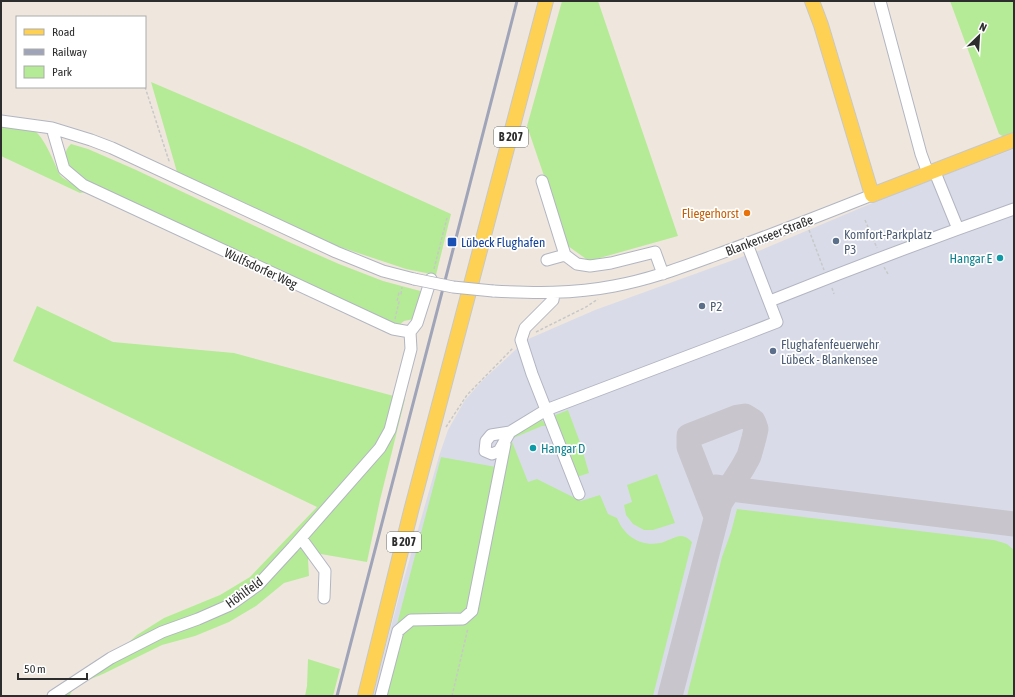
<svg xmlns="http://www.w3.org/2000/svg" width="1015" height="697" font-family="'Asap Condensed',sans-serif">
<rect width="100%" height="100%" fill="#efe7de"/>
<path fill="#d9dce8" d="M 1014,149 L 1014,696 L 373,696 L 401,589 L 439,456 L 448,430 L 465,400 L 483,380 L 526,340 L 595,310 L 761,250 L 889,196 Z"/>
<path fill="#b5eb96" d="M 562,1 L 598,1 L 678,236 L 589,261 L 568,246 L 527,126 Z
M 950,1 L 1014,1 L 1014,143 L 999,134 Z
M 151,82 L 301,146 L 451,214 L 436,275 L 406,269 L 334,245 L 215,189 L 177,172 Z
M 1,125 C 7,126 28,127 32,129 C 44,135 54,163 60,175 L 63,178 L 86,192 L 80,193 L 1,156 Z
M 71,144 L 88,149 L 134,169 L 289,242 L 339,264 L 383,281 L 424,292 L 414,319 L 404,321 L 398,326 L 100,188 C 87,180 52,162 71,144 Z
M 37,306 L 113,342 L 234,353 L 405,399 L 380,500 L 367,562 L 315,553 L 308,559 L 309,576 L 284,583 L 256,606 L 229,622 L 195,636 L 162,645 L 103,674 L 76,685 L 69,696 L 53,696 L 111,658 L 137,635 L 164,618 L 220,595 L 250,577 L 317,507 L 13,361 Z
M 568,410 L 581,445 L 589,473 L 577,477 L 553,416 Z
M 539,419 L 543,421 L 546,426 L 542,426 L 511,439 L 528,482 L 537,479 L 581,501 L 600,495 L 608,514 L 617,518 C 624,536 641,547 660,543 C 666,542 675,536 681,536 C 686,536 690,540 692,542 L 653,696 L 378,696 L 441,457 L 496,467 L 510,438 Z
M 657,474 L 675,523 L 653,530 L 644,530 L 633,524 L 626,515 L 624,505 L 632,502 L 627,485 Z
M 737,509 L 994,540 L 1007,544 L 1014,550 L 1014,696 L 687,696 L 722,557 L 731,532 Z
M 308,659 L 340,669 L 333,696 L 305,696 L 307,686 Z"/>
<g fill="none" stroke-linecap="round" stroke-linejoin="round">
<path stroke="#c8c6cc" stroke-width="25" d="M 715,487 L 1014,524
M 670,696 L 717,515 L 720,503 L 743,467 L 749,456 L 754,438 L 756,429 L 754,423 L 753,421 L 745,416 L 738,417 L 689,436 L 689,447 L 715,514 L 716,519"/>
<defs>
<path id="minor" d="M 880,1 L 921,154 L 928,173
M 1,121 L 52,128 L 91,140 L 112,148 L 336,252 L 383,271 L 414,279
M 52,128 L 64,169 L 83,185 L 393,329 L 410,332
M 934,170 L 958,229
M 542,181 L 565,255 L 577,264 L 590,266 L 611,263 L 655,252 L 663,274
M 547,260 L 565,255
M 493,291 C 533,293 573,294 614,286 C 648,280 680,268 713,256 C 766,237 819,216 872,195
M 554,293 L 553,300 L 525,328 L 521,340 L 532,374 L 579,494
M 770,301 C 850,269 932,238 1014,209
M 410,332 L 417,323 L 431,279
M 510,432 L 491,435 L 486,441 L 485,451 L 492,454 L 499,451 L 510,432 L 546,410 L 741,336 L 777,322 L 747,244
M 301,538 L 325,571 L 324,598
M 53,696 L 111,658 L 162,632 L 198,619 L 230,605 L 258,585 L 293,547 L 380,448 L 390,430 L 411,349 L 410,332
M 381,696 L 398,631 L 411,620 L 463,619 L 472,611 L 505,444"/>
<path id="major" d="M 812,1 L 821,25 L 872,195 L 1014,140
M 365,696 L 411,511 L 546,1"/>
</defs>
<use href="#minor" stroke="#b2b5c1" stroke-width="13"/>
<use href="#major" stroke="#c8c8c8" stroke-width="16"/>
<path stroke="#c8c8c8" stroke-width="1.5" stroke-dasharray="3 2" stroke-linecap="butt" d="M 145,87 L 169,161 L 168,163
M 865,220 L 877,248
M 809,230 L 824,270
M 884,267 L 888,274
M 434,269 L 447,218
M 832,288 L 834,294
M 395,319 L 399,302 L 397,301 L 399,293 L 401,294 L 402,287
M 536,332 L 586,307 L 598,299
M 446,427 L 467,395 L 513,348
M 452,696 L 468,628"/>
<use href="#minor" stroke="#fff" stroke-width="11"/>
<use href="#major" stroke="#fed154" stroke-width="14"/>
<path stroke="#a0a4b9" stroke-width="3" d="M 337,696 C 397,464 458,233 517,1"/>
<defs>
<path id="minor-bridge" d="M 414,279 L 453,287 L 493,291"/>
</defs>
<use href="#minor-bridge" stroke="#b2b5c1" stroke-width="13" stroke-linecap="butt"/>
<use href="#minor-bridge" stroke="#fff" stroke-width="11"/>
</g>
<circle fill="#e8710a" stroke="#fff" stroke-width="1.5" cx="747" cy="213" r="4"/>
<g fill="#5c6f8a" stroke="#fff" stroke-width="1.5">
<circle cx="836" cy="241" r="4"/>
<circle cx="702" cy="306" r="4"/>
<circle cx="773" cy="351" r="4"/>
</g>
<rect fill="#1a4fb4" stroke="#fff" stroke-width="1.5" x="447" y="237" width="10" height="10" rx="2"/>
<g fill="#0f9aa8" stroke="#fff" stroke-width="1.5">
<circle cx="1000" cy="258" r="4"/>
<circle cx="533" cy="448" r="4"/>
</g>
<g text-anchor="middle" stroke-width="3.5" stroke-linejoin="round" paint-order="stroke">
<g fill="#fff" stroke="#6c6c6c" stroke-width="1">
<rect x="494" y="127" width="34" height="20" rx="3"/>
<rect x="387" y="532" width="34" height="20" rx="3"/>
</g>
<g font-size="12" font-weight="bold" fill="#2d2d2d">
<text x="511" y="141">B 207</text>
<text x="404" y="546">B 207</text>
</g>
<g font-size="13" fill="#c56008" stroke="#fff" text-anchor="end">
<text x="739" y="218">Fliegerhorst</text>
</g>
<g font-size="13" fill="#4e5e75" stroke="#fff" text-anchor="start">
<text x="844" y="239">Komfort-Parkplatz<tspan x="844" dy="15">P3</tspan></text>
<text x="710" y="311">P2</text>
<text x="781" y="349">Flughafenfeuerwehr<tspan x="781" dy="15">Lübeck - Blankensee</tspan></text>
</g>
<g font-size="13" fill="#2d2d2d" stroke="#fff">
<text transform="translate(769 235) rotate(-21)" y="5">Blankenseer Straße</text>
<text transform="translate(261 268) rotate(25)" y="5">Wulfsdorfer Weg</text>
<text transform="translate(244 592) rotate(-36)" y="5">Höhlfeld</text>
</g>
<g font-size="13" fill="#164399" stroke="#fff" text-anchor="start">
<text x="461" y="247">Lübeck Flughafen</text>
</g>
<g font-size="13" fill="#0d838f" stroke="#fff" text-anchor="end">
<text x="992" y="263">Hangar E</text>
<text x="541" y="453" text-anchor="start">Hangar D</text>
</g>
</g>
<rect width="1015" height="697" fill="none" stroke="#2d2d2d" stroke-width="4"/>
<rect x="16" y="16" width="130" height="72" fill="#ffffff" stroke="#ababab"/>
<rect x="24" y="29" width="20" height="6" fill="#fed154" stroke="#ababab"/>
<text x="52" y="36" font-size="12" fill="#2d2d2d">Road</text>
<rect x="24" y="49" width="20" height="6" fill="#a0a4b9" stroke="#ababab"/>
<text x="52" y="56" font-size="12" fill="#2d2d2d">Railway</text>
<rect x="24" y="66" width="20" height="12" fill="#b5eb96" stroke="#ababab"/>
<text x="52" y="76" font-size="12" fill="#2d2d2d">Park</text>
<g transform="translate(979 36) rotate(25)" stroke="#ffffff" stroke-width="3" paint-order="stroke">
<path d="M0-3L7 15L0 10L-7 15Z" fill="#2d2d2d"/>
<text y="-6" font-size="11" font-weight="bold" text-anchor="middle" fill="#2d2d2d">N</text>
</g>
<path d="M18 673v6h69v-6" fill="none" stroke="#2d2d2d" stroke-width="2"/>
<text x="24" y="673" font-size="12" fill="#2d2d2d" stroke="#ffffff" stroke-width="3" paint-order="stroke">50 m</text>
</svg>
